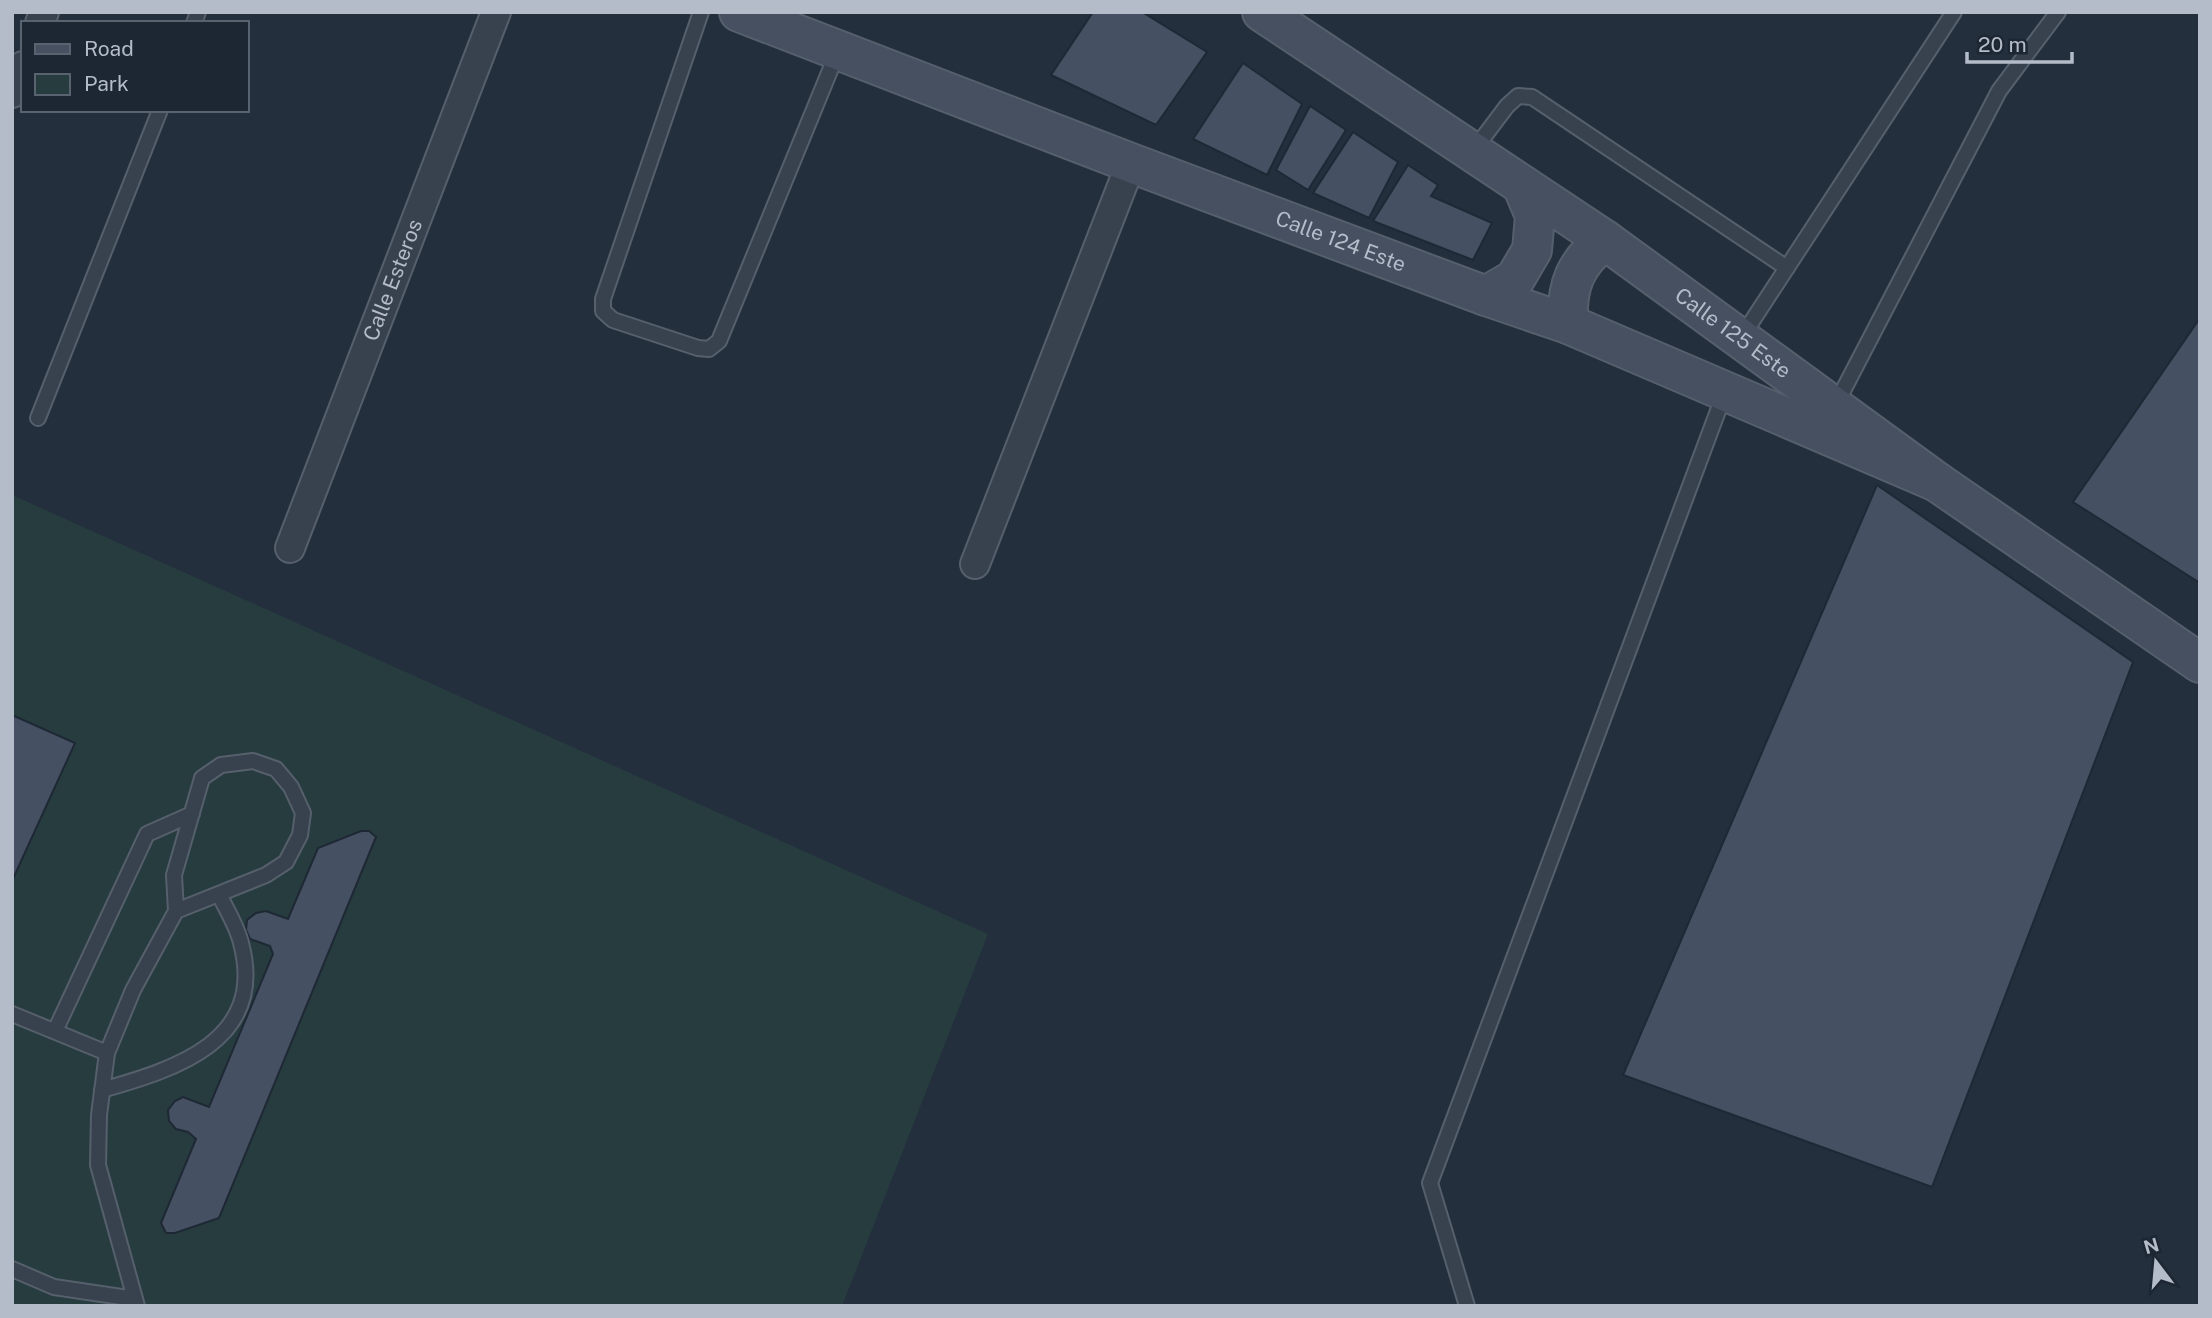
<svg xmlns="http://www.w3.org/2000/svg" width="2212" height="1318" font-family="'Public Sans',sans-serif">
<rect width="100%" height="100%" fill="#242f3e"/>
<path fill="#263c3f" d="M 12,495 L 988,934 L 842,1306 L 12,1306 Z"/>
<path fill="#455162" stroke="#1f2835" stroke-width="2" d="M 1093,12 L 1142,12 L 1207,52 L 1156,125 L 1051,75 Z
M 1243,63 L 1302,104 L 1267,175 L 1193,139 Z
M 1310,106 L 1346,130 L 1308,190 L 1276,170 Z
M 1353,132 L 1398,162 L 1369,218 L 1313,193 Z
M 1408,165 L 1438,185 L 1431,196 L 1492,223 L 1473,260 L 1373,221 Z
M 2200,318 L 2200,583 L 2073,502 Z
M 1877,485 L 2133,662 L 1932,1187 L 1623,1075 Z
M 12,715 L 75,743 L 12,881 Z
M 361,831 L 369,831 L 376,837 L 219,1218 L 175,1233 L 166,1233 L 161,1223 L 196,1139 L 188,1132 L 176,1129 L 169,1121 L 168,1110 L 175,1101 L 183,1097 L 209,1107 L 273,954 L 270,946 L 250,939 L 246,930 L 247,920 L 256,913 L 266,911 L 288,919 L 318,848 Z"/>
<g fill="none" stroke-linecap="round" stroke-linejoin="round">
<defs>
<path id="service" d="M 701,12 L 603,299 L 603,311 L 613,320 L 698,348 L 709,349 L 719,341 L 838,51
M 194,23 L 198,12
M 1473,151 L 1507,106 L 1518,96 L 1532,97 L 1787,268
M 1741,338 L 1954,12
M 1835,406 L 1999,91 L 2058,12
M 38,418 L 160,110
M 12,1014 L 107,1053
M 55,1031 L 147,834 L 192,814
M 102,1090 C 176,1069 267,1041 241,943 C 237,926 226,909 219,894
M 12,1269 L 54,1287 L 135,1299
M 137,1306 L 98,1165 L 99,1115 L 107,1053 L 133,990 L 176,911 L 174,875 L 202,778 L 221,765 L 253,761 L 276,769 L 291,787 L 303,813 L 300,835 L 286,862 L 266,875 L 176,911
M 1467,1306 L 1430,1183 L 1725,392"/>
<g id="minor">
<path d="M 40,23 L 44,12"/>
<path d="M 12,93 L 23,66"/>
<path id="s1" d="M 290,548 L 496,12"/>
<path d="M 975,564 L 1131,163"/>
</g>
<g id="secondary">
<path id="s2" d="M 739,12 L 1131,163 L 1486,296 L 1568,324 L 1937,482"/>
<path id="s3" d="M 1262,12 L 1605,240 L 1937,482 L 2200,663"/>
<path d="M 1486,296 L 1515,279 L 1532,250 L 1535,216 L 1522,185"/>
<path d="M 1568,324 C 1566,286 1575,263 1605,240"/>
</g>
</defs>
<use href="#service" stroke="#565f6c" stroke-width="18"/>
<use href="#minor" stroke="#565f6c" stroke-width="32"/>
<use href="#secondary" stroke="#565f6c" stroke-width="42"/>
<use href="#service" stroke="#38414e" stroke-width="14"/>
<use href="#minor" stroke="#38414e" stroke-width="28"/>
<use href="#secondary" stroke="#465061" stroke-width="38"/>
</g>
<g text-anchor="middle" stroke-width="7" stroke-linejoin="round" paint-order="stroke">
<g font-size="21" fill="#b4bcc9" stroke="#1d2633">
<text dy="7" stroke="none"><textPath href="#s2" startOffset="644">Calle 124 Este</textPath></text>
<text dy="7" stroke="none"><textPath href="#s1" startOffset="287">Calle Esteros</textPath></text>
<text dy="7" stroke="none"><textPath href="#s3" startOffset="570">Calle 125 Este</textPath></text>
</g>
</g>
<rect width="2212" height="1318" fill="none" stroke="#b4bcc9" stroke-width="28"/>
<rect x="21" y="21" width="228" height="91" fill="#1d2633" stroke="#59626f" stroke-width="2"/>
<rect x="35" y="44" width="35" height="10" fill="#465061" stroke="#59626f" stroke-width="2"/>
<text x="84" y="56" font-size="21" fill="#b4bcc9">Road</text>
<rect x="35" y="74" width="35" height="21" fill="#263c3f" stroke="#59626f" stroke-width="2"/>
<text x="84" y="91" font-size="21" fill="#b4bcc9">Park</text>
<g transform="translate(2156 1262) rotate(344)" stroke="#1d2633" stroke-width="5" paint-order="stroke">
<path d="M0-5L12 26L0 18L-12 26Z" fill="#b4bcc9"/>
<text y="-10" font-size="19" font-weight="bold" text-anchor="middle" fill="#b4bcc9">N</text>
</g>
<path d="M1967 52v10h105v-10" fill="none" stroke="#b4bcc9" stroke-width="3.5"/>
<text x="1978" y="52" font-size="21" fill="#b4bcc9" stroke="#1d2633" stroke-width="5" paint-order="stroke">20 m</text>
</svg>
